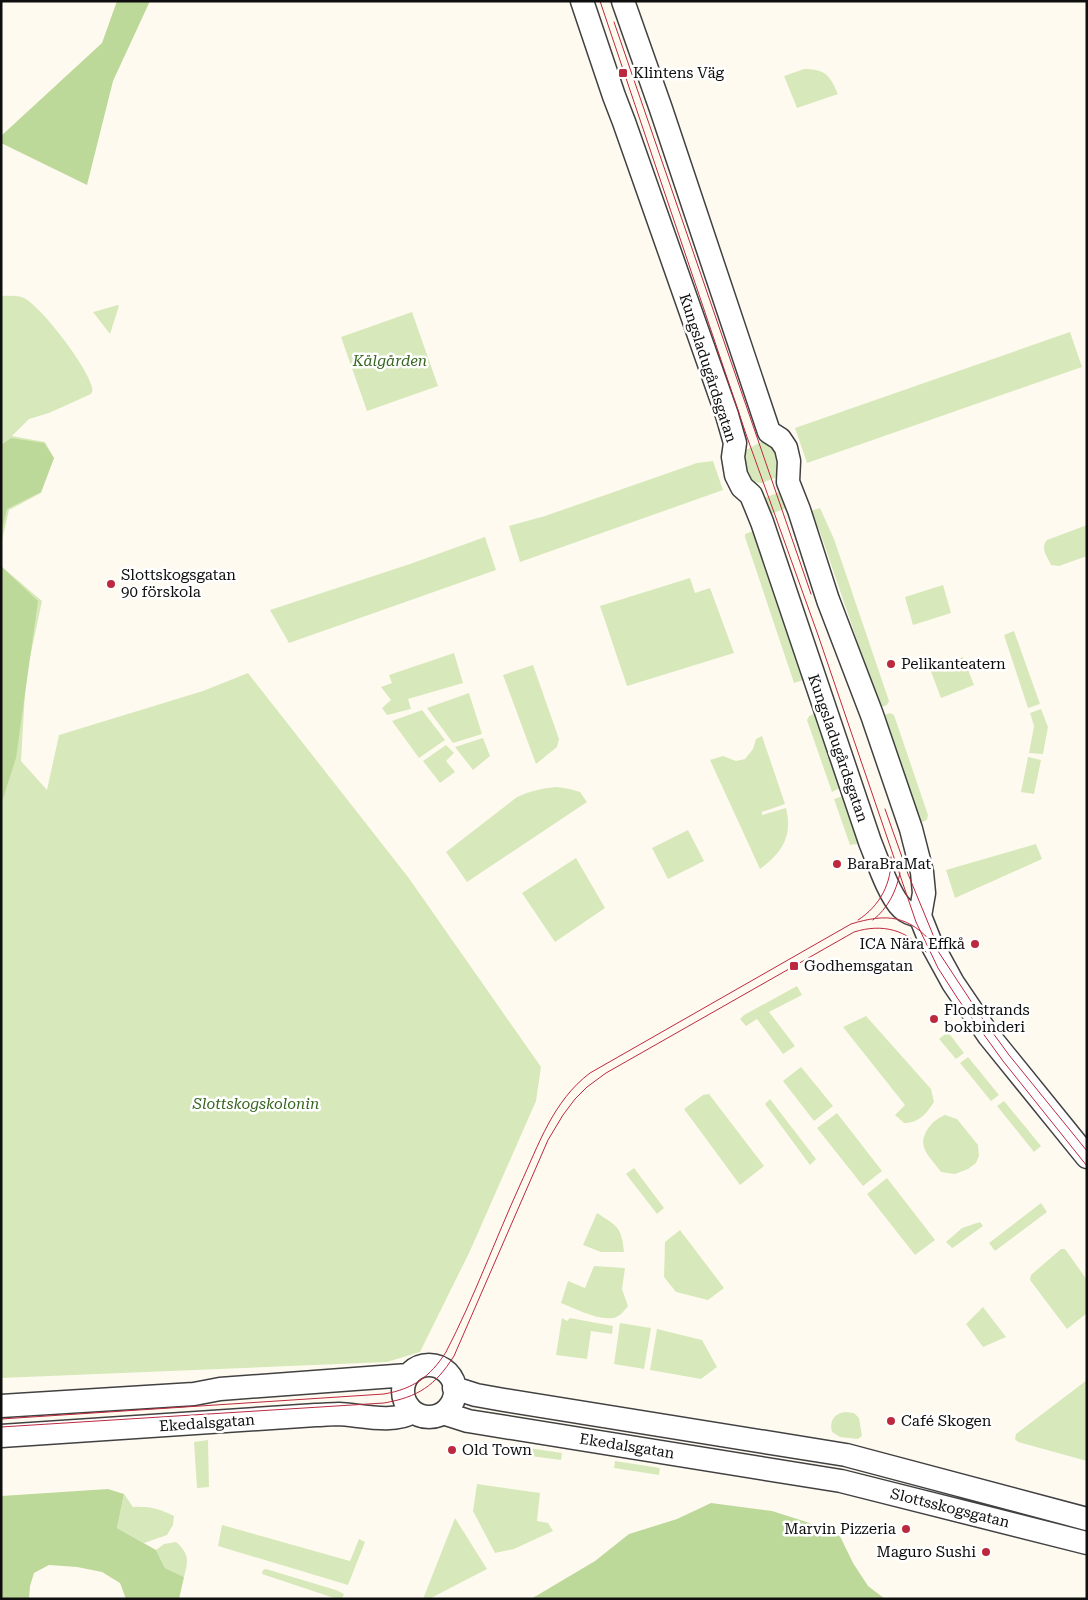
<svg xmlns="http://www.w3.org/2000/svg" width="1088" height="1600" font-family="'Roboto Serif',serif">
<rect width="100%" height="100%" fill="#fffaf0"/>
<path fill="#d7e9ba" d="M 804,69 C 826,69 830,76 838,94 L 797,108 L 784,76 Z
M 1,296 C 8,296 18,295 24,298 C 42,307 88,368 92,387 C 93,391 92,392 91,394 L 49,413 L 29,419 L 12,436 L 45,442 L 54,458 L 41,493 L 9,510 L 1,544 Z
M 118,305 L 119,306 L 110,334 L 93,312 Z
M 412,312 L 438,386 L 367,411 L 341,337 Z
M 1070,332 L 1082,367 L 807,463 L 795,428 Z
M 761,442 L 772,443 L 781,450 L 777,477 L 762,483 L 749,482 L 742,452 Z
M 713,461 L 723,490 L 520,562 L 509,526 L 545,516 L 697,463 Z
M 780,492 L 787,508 L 770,514 L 764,498 Z
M 820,508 L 834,539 L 889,701 L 887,705 L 876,709 L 876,696 L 820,532 C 817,523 809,520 804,513 Z
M 1087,525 L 1087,556 L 1059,566 L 1051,565 C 1047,556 1040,548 1047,540 Z
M 759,529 L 760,552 L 803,680 L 794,683 L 745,537 L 745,534 Z
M 485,537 L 496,570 L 289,643 L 270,610 L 410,564 Z
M 1,566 L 42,601 L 26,676 L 21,761 L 47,790 L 59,735 L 203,691 L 248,673 L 408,877 L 541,1067 L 536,1101 L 470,1251 L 420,1352 L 387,1362 L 1,1378 Z
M 690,578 L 695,593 L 710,588 L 734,653 L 627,686 L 600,606 Z
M 943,585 L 951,613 L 913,625 L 905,597 Z
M 1014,631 L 1040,704 L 1028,708 L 1004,635 Z
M 454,653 L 463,683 L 408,699 L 411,709 L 387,715 L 382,708 L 391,700 L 381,687 L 392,683 L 389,675 Z
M 963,657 L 974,685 L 941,698 L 930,669 Z
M 533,665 L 559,739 L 557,747 L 536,764 L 503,675 Z
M 469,693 L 482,734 L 453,743 L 427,708 Z
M 1041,709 L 1048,727 L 1043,754 L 1029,753 L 1034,726 L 1030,713 Z
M 422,710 L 445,740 L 419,758 L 392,721 Z
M 819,712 L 840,788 L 832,792 L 807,720 L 809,716 Z
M 890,713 L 894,715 L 928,815 L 927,820 L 917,824 L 878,717 Z
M 762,736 L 785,804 L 762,812 L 762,815 L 786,808 C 793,836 782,853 760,869 L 710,760 L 723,756 L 736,761 L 745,759 L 753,749 L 756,739 Z
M 483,738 L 490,756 L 473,770 L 455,747 Z
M 446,745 L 454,753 L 446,761 L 455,772 L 440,783 L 423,761 Z
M 1028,757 L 1041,760 L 1034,794 L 1021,792 Z
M 557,787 L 570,789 L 580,792 L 587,802 L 467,882 L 446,852 L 517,797 C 530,791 543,788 557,787 Z
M 843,796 L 855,834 L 864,843 L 850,845 L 834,799 Z
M 688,830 L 704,861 L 668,879 L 652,848 Z
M 1036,844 L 1042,859 L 955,898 L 946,870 Z
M 576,858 L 605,908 L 555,942 L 522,893 Z
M 797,986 L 802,995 L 769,1012 L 795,1046 L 783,1054 L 757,1019 L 746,1026 L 740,1019 L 744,1015 Z
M 866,1016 L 931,1089 L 934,1102 C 926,1114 919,1123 904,1123 L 895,1115 L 905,1105 L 843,1027 Z
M 948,1032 L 964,1053 L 956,1059 L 939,1039 Z
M 968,1057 L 999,1095 L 991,1101 L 960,1063 Z
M 801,1067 L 833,1106 L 814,1121 L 783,1081 Z
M 709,1094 L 764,1166 L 740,1185 L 684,1109 L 703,1095 Z
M 770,1099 L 816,1159 L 810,1165 L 765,1104 Z
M 1004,1101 L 1041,1146 L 1034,1152 L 997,1106 Z
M 837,1113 L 882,1171 L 863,1186 L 817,1128 Z
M 945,1115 L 957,1119 L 978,1145 L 979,1156 L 976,1163 L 968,1169 L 955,1174 L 941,1172 C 929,1155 915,1147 929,1127 C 934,1121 938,1118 945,1115 Z
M 634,1168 L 664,1208 L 657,1214 L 626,1174 Z
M 887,1178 L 935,1240 L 915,1255 L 867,1194 Z
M 1041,1203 L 1047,1212 L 995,1251 L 989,1243 Z
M 597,1213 C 617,1226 622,1227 624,1252 L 601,1252 L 583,1245 Z
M 980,1222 L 983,1226 L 954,1247 L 952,1248 L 946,1242 L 962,1228 Z
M 680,1230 L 724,1288 L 708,1300 L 676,1292 L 664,1277 L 665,1242 Z
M 1061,1249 L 1065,1249 L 1087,1280 L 1087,1313 L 1067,1329 L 1030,1280 L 1031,1275 Z
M 594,1266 L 625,1268 L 622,1289 L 628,1306 C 624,1311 619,1318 612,1318 C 597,1320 576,1309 561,1303 L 568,1281 L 585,1288 Z
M 983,1307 L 1006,1337 L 983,1347 L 966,1324 Z
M 562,1318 L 567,1321 L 570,1318 L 613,1326 L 612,1334 L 591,1331 L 587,1359 L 556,1355 Z
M 620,1323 L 651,1328 L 644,1369 L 614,1364 Z
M 657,1329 L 702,1340 L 717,1367 L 701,1379 L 650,1370 Z
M 1087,1380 L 1087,1461 L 1018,1442 L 1015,1439 L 1016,1434 Z
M 846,1412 L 854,1413 L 859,1418 L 862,1436 L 858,1439 L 840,1437 L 832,1432 C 829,1421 834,1413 846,1412 Z
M 208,1440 L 209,1487 L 197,1488 L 194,1442 Z
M 516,1446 L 562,1453 L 561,1460 L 515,1454 Z
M 615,1461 L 660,1468 L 659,1475 L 614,1468 Z
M 477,1484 L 540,1493 L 537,1521 L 548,1523 L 553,1531 L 514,1549 L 495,1553 L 473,1511 Z
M 124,1494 L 133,1507 C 149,1506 160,1509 174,1516 L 173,1525 L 167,1535 L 144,1543 L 117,1528 Z
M 455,1518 L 487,1569 L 429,1599 L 423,1599 Z
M 222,1525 L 350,1561 L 359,1539 L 365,1542 L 348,1585 L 218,1546 Z
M 176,1542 C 190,1554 188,1561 184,1577 L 165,1568 L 156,1550 L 164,1544 Z
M 266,1569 L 336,1590 L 344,1594 L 342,1599 L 337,1599 L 262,1574 L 263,1570 Z"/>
<path fill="#bdd99a" d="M 117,1 L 150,1 L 113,81 L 87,185 L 1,143 L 1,136 L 102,43 Z
M 11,438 L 44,443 L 54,458 L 41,492 L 7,509 L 1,533 L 1,445 Z
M 1,566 L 38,601 L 16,758 L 1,805 Z
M 108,1489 L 124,1494 L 117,1528 L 156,1550 L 165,1568 L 184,1577 L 179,1599 L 126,1599 L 120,1583 L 102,1572 L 77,1567 L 49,1565 L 34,1573 L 30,1586 L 29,1599 L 1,1599 L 1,1496 Z
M 711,1503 L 772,1511 L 838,1532 L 853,1563 L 868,1586 L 885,1599 L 531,1599 L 595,1561 L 629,1534 L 677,1519 Z"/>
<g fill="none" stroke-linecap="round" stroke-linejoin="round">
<defs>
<path id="tertiary" d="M 582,1 L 614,96 L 624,122 L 727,415 L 735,443 L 733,457 L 736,475 L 742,487 L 751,495 L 762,522 L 870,842 C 877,859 889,896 902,908 C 907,913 913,915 920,916
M 623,1 L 661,109 L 769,432 L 780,439 L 786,448 L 789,461 L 788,482 L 799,510 L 828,600 L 872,715 L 911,829 L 922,872 L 924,893 L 920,916 L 930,941 L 953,983 L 989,1036 L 1087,1157
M403 1391a26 26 0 1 1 52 0a26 26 0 1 1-52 0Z
M 454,1388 L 476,1395 L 504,1400 L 846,1455 L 1087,1519
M 1,1406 L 194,1394 L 220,1389 L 408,1375
M 443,1413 L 468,1421 L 841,1481 L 1087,1543
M 1,1436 L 316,1415 C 323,1415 331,1414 339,1414 C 359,1415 395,1424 412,1412"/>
</defs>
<use href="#tertiary" stroke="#414141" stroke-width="25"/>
<use href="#tertiary" stroke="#fff" stroke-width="22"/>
<path stroke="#bc293f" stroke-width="1" d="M 600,1 L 747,437 L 818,635 L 916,922 L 938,968 L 958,999 L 1003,1061 L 1087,1166
M 614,22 L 811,594
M 885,809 L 908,874 L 936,942
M 858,920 C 880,906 892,883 891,857
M 873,920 C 888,908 896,892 900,873
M 1,1419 L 384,1394 C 413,1389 430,1377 446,1352 C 474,1298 495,1240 520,1185 C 539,1144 553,1101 590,1073 L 851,924 C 887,913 909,915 934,945 L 982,1018 L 1009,1055 L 1087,1151
M 1,1427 L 384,1403 C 418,1397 435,1386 454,1356 L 548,1140 L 563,1115 L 575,1099 L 587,1087 L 606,1073 L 854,932 C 883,923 907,930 926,952"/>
</g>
<g fill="#bc293f" stroke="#fff" stroke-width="2">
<rect x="618" y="68" width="10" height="10" rx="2.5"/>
<circle cx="111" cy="584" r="5"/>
<circle cx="891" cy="664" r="5"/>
<circle cx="837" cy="864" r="5"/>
<circle cx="975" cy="944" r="5"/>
<rect x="789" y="961" width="10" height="10" rx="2.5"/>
<circle cx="934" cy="1019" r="5"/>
<circle cx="891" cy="1421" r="5"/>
<circle cx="452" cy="1450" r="5"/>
<circle cx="906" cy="1529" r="5"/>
<circle cx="986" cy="1552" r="5"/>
</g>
<g text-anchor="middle" stroke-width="5" stroke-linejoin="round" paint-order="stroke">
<g font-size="15" fill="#0e0e0e" stroke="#fff" text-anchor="start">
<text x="633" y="78">Klintens Väg</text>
<text x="121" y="580">Slottskogsgatan<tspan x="121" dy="17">90 förskola</tspan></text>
<text x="901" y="669">Pelikanteatern</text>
<text x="847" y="869">BaraBraMat</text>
<text x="965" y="949" text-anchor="end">ICA Nära Effkå</text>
<text x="804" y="971">Godhemsgatan</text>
<text x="944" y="1015">Flodstrands<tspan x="944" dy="17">bokbinderi</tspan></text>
<text x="901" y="1426">Café Skogen</text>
<text x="462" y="1455">Old Town</text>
<text x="896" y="1534" text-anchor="end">Marvin Pizzeria</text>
<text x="976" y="1557" text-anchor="end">Maguro Sushi</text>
</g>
<g font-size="15" font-style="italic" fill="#356520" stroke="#fff">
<text x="390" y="366">Kålgården</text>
<text x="256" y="1109">Slottskogskolonin</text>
</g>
<g font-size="15" fill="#0e0e0e" stroke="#fff">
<text transform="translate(708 368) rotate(72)" y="5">Kungsladugårdsgatan</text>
<text transform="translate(838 748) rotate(71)" y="5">Kungsladugårdsgatan</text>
<text transform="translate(207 1423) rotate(-4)" y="5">Ekedalsgatan</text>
<text transform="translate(627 1446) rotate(9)" y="5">Ekedalsgatan</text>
<text transform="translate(950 1508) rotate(14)" y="5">Slottsskogsgatan</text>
</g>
</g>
<rect width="1088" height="1600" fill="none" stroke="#0e0e0e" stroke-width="5"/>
</svg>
